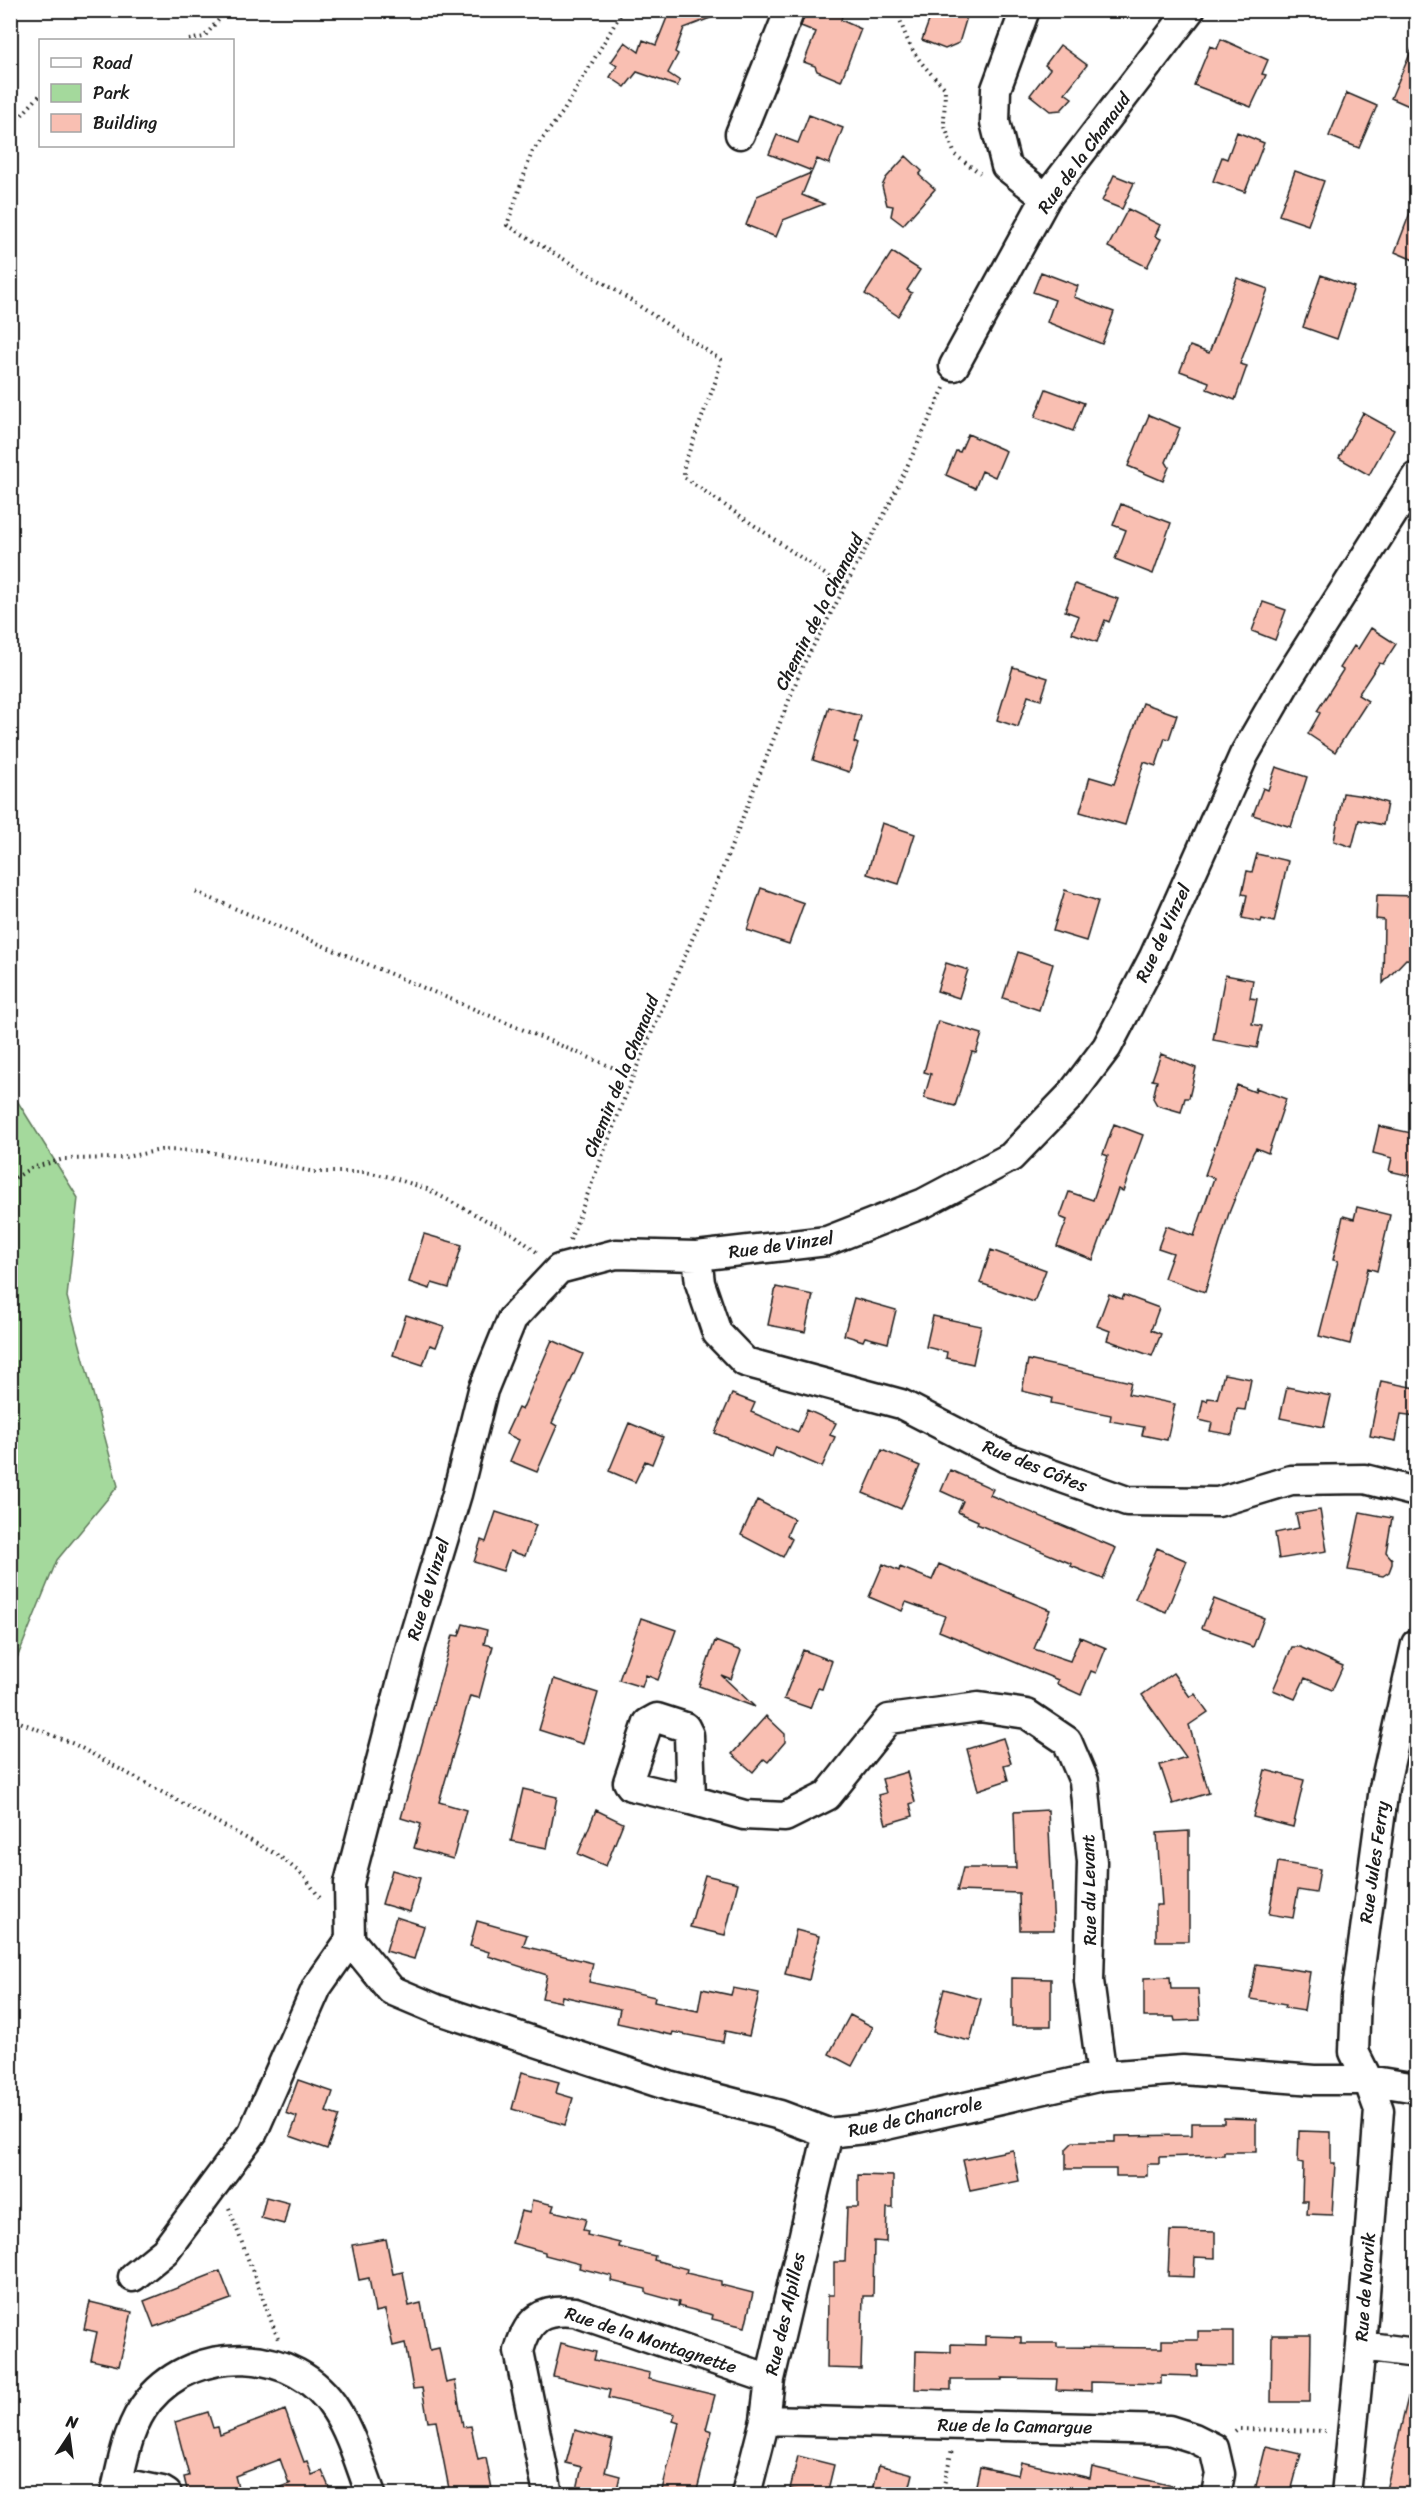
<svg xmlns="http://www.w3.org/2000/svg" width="1427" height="2505" font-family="Sriracha,sans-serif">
<rect width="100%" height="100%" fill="#fff"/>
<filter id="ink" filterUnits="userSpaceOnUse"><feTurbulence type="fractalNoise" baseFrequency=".0167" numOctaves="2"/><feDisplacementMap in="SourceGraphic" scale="12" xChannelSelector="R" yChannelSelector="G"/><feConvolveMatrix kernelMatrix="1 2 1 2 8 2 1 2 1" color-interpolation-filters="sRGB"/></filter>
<g filter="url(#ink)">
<path fill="#a4d99c" stroke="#607a5c" stroke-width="1.5" d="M 11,1091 L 78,1198 L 67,1297 L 118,1486 L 57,1560 L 11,1673 Z"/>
<path fill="#f9bfb2" stroke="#1c1c1c" stroke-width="1.5" d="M 670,10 L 726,12 L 684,28 L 675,52 L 678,54 L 668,73 L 680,81 L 677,86 L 637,72 L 625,87 L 610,77 L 617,66 L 611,62 L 625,42 L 639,52 L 643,40 L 656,45 Z
M 806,10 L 830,10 L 842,16 L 841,20 L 861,29 L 841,81 L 817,71 L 815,66 L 804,62 L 816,32 L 801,26 Z
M 933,10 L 969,10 L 959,43 L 945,49 L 922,40 Z
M 1221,39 L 1268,60 L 1262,74 L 1266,75 L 1251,107 L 1194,85 L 1210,46 L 1217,49 Z
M 1416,40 L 1416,109 L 1391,98 Z
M 1060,45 L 1087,65 L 1065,93 L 1072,98 L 1061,110 L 1050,111 L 1030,95 L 1050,69 L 1045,65 Z
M 1347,93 L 1377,106 L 1359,148 L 1329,136 Z
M 809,115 L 843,128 L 829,164 L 817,159 L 812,171 L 769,154 L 777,135 L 798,143 Z
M 1237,132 L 1264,143 L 1245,192 L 1213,181 L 1222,157 L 1227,159 Z
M 906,156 L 922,171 L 919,175 L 935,189 L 903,225 L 891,216 L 893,206 L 887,205 L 882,186 L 886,178 Z
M 1295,171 L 1324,181 L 1308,225 L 1279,215 Z
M 811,173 L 802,195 L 824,204 L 783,220 L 776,237 L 746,225 L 757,196 Z
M 1114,175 L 1134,183 L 1122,209 L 1102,201 Z
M 1415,200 L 1416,200 L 1416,261 L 1395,252 Z
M 1128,209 L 1160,225 L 1155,236 L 1161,239 L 1147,267 L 1108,247 Z
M 892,252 L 920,270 L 907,290 L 912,293 L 898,316 L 865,294 Z
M 1041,272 L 1078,286 L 1074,297 L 1114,312 L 1102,344 L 1047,322 L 1055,300 L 1033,292 Z
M 1321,275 L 1354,287 L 1337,339 L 1303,327 Z
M 1237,278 L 1268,289 L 1240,364 L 1247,366 L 1235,400 L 1207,389 L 1209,382 L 1180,371 L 1190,346 L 1209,353 Z
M 1046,389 L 1084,403 L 1073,431 L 1035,417 Z
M 1363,413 L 1394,430 L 1369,475 L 1339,458 Z
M 1149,415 L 1180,428 L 1166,462 L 1169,467 L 1163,481 L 1128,466 Z
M 968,434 L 1006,451 L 995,477 L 982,471 L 975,488 L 946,475 L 956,451 L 960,452 Z
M 1121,504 L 1171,523 L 1153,574 L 1115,559 L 1126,530 L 1113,525 Z
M 1075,584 L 1118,599 L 1109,622 L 1105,620 L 1097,642 L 1072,633 L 1079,616 L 1065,611 Z
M 1263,602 L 1286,610 L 1275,640 L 1252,631 Z
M 1371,628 L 1396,644 L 1383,664 L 1379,663 L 1358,695 L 1368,701 L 1335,752 L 1308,734 L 1320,713 L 1317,711 L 1343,670 L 1340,668 L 1354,646 L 1358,649 Z
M 1013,667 L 1048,678 L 1041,700 L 1028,696 L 1018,727 L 997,720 Z
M 1143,703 L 1177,715 L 1169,739 L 1165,738 L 1156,766 L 1144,762 L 1125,825 L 1080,812 L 1090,777 L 1114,784 Z
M 829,707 L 861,716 L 854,742 L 858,744 L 849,772 L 813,760 Z
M 1276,767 L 1307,777 L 1291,827 L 1253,815 L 1263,788 L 1268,790 Z
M 1343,793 L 1364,796 L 1387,803 L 1383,825 L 1359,820 L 1352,847 L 1334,841 Z
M 882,823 L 915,834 L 899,884 L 867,874 Z
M 1257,854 L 1288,861 L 1274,922 L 1262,919 L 1261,922 L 1242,918 L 1247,895 L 1242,894 L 1247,871 L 1252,872 Z
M 761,888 L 804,903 L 789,944 L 747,930 Z
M 1065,890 L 1098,901 L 1086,941 L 1053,931 Z
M 1377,895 L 1416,896 L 1416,960 L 1406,959 L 1383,983 L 1384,920 L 1376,919 Z
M 1018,952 L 1053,964 L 1039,1010 L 1003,998 Z
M 946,963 L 968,970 L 959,998 L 937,991 Z
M 1225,975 L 1253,980 L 1250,998 L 1257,999 L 1252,1024 L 1262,1026 L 1257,1048 L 1213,1040 Z
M 938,1021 L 982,1034 L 976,1053 L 972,1052 L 955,1106 L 924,1098 L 931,1074 L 924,1072 Z
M 1161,1054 L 1196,1068 L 1189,1098 L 1185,1098 L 1181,1112 L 1157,1105 L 1153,1098 L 1157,1081 L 1152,1080 Z
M 1237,1085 L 1255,1092 L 1256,1088 L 1286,1099 L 1268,1153 L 1256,1148 L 1253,1153 L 1229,1213 L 1205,1292 L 1164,1278 L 1173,1253 L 1158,1248 L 1166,1226 L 1194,1236 L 1214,1178 L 1205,1175 Z
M 1114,1124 L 1143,1135 L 1123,1191 L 1118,1189 L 1093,1260 L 1057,1246 L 1067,1220 L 1060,1217 L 1069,1192 L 1093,1200 L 1108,1156 L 1103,1154 Z
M 1379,1126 L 1416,1134 L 1416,1177 L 1389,1171 L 1392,1158 L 1373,1153 Z
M 1357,1207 L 1390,1215 L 1377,1271 L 1368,1268 L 1350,1344 L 1319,1336 L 1338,1261 L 1333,1260 L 1343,1216 L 1354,1219 Z
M 424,1234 L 462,1245 L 449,1288 L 432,1283 L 430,1289 L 409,1282 Z
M 991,1250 L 1046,1270 L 1034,1302 L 980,1283 Z
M 776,1287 L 813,1295 L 805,1332 L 768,1325 Z
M 1109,1294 L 1122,1299 L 1124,1295 L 1159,1308 L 1151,1330 L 1161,1334 L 1152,1356 L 1107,1340 L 1110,1331 L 1097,1326 Z
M 854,1298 L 896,1310 L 888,1343 L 865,1337 L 863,1341 L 844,1335 Z
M 406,1315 L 444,1327 L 436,1347 L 430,1345 L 423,1365 L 393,1355 Z
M 933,1316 L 981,1326 L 973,1364 L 946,1358 L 947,1352 L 926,1347 Z
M 552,1340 L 583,1354 L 552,1423 L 557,1426 L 537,1472 L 510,1461 L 519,1440 L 506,1434 L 518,1408 L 522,1410 Z
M 1028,1360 L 1131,1382 L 1128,1394 L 1175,1404 L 1167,1440 L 1142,1435 L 1144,1427 L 1110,1421 L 1111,1415 L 1051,1403 L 1052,1398 L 1022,1391 Z
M 1224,1374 L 1251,1379 L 1245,1410 L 1237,1409 L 1232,1435 L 1210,1431 L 1212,1423 L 1199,1420 L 1203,1400 L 1207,1401 L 1208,1398 L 1217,1399 Z
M 1381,1381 L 1416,1388 L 1416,1416 L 1401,1414 L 1396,1441 L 1370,1436 Z
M 1287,1387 L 1331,1396 L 1324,1427 L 1280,1418 Z
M 732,1394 L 755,1403 L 751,1412 L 798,1432 L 807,1410 L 836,1423 L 830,1435 L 835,1437 L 822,1467 L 776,1447 L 772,1457 L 715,1433 Z
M 629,1423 L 663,1437 L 652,1464 L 645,1461 L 635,1482 L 609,1471 Z
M 882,1450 L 920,1466 L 901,1509 L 863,1493 Z
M 950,1470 L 993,1489 L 990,1495 L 1116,1548 L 1103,1579 L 1071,1566 L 1072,1564 L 977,1524 L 978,1521 L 958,1512 L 963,1501 L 941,1491 Z
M 757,1500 L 794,1519 L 787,1535 L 792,1539 L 783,1557 L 741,1535 Z
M 1320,1510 L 1327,1551 L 1279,1559 L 1275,1533 L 1299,1528 L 1296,1514 Z
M 496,1512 L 536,1525 L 525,1556 L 510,1551 L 503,1571 L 474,1562 L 481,1540 L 486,1542 Z
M 1360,1512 L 1392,1518 L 1386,1552 L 1392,1559 L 1392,1564 L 1389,1572 L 1383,1576 L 1348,1570 Z
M 1157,1548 L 1187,1561 L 1166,1612 L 1135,1599 Z
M 883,1564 L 899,1571 L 900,1567 L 932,1580 L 939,1564 L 1050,1610 L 1034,1649 L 1070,1661 L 1080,1637 L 1106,1648 L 1096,1673 L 1091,1671 L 1081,1695 L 1057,1684 L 1058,1680 L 939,1631 L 945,1616 L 906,1602 L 902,1611 L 869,1597 Z
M 1214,1599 L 1264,1618 L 1253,1647 L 1202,1628 Z
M 641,1618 L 676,1630 L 658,1680 L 646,1675 L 642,1687 L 619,1680 Z
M 463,1624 L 487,1630 L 484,1644 L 493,1646 L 479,1698 L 470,1696 L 439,1802 L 466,1810 L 453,1859 L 414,1848 L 421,1824 L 401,1818 L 453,1635 L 459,1636 Z
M 715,1641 L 741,1651 L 731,1679 L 721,1675 L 755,1707 L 699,1686 Z
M 1292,1647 L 1300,1647 L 1343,1666 L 1332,1690 L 1305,1678 L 1295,1699 L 1273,1690 Z
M 803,1650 L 832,1661 L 822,1689 L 818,1688 L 810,1708 L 784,1699 Z
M 1173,1673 L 1190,1697 L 1195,1694 L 1208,1712 L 1189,1725 L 1209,1793 L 1173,1804 L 1160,1765 L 1186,1757 L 1142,1695 Z
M 554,1679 L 598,1693 L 583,1744 L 539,1730 Z
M 766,1716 L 785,1734 L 785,1742 L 768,1762 L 764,1759 L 753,1772 L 732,1754 Z
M 1003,1738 L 1011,1763 L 1004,1765 L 1008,1780 L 978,1790 L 967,1749 Z
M 1265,1770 L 1304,1780 L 1293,1827 L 1253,1817 Z
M 907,1772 L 915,1802 L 910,1804 L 913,1816 L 886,1824 L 878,1795 L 886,1793 L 882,1779 Z
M 523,1789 L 557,1797 L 547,1848 L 511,1841 Z
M 596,1810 L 623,1823 L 606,1866 L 578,1854 Z
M 1048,1810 L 1054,1930 L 1020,1930 L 1019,1893 L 957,1891 L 963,1868 L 1016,1868 L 1014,1812 Z
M 1189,1831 L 1189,1941 L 1156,1941 L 1156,1905 L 1162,1905 L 1157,1833 Z
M 1278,1862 L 1320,1869 L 1316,1893 L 1298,1890 L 1293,1918 L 1269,1914 Z
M 392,1870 L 420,1878 L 410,1912 L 382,1904 Z
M 705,1875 L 738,1883 L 725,1935 L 690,1927 Z
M 396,1917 L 424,1926 L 414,1959 L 386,1951 Z
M 477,1921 L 527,1935 L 523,1946 L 593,1963 L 589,1982 L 655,1997 L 654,2002 L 698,2011 L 702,1989 L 731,1995 L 733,1988 L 759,1993 L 749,2036 L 725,2031 L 723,2042 L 673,2032 L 672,2035 L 617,2023 L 620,2009 L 562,1996 L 561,2002 L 542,1998 L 547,1975 L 488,1956 L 489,1952 L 470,1946 Z
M 796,1930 L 819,1936 L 809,1980 L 785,1974 Z
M 1256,1964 L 1310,1972 L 1304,2011 L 1285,2008 L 1286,2005 L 1250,1999 Z
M 1170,1977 L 1171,1989 L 1198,1989 L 1200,2020 L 1175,2021 L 1174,2017 L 1144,2017 L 1144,1978 Z
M 1012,1978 L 1051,1979 L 1051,2026 L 1012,2026 Z
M 944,1989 L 981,1999 L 970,2041 L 933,2032 Z
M 850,2015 L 873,2027 L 852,2066 L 829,2054 Z
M 522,2072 L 559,2082 L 556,2093 L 573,2098 L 565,2125 L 512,2109 Z
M 298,2080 L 333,2092 L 326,2112 L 339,2116 L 327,2149 L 290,2136 L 297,2117 L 286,2113 Z
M 1224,2118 L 1256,2119 L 1256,2152 L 1224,2152 L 1224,2155 L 1159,2157 L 1159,2164 L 1147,2164 L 1147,2176 L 1116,2176 L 1116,2169 L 1066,2169 L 1066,2149 L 1073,2142 L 1115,2142 L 1115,2136 L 1192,2135 L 1192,2123 L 1224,2123 Z
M 1299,2131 L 1331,2132 L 1331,2163 L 1335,2163 L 1332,2215 L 1307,2214 L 1308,2201 L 1302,2201 L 1303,2163 L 1298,2162 Z
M 1013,2150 L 1019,2181 L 970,2191 L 963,2160 Z
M 858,2175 L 893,2176 L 893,2208 L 887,2208 L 886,2242 L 874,2241 L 873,2296 L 863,2296 L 861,2369 L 827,2368 L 828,2295 L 834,2295 L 834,2262 L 845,2262 L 847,2207 L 858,2207 Z
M 266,2197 L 289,2203 L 284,2224 L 261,2218 Z
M 532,2200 L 554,2205 L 552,2211 L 586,2219 L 583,2230 L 588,2231 L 587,2235 L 620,2243 L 619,2247 L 655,2256 L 654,2260 L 687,2269 L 686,2273 L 721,2281 L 721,2285 L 753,2293 L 745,2327 L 712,2319 L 713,2315 L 678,2306 L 679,2302 L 646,2293 L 646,2289 L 611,2281 L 612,2276 L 579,2268 L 580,2264 L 545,2255 L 545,2252 L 512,2243 L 521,2211 L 530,2213 Z
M 1170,2231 L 1215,2232 L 1215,2258 L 1195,2257 L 1194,2277 L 1168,2276 Z
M 386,2239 L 393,2274 L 403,2272 L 409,2306 L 421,2303 L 430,2350 L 439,2348 L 446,2383 L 455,2381 L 463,2427 L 471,2426 L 478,2460 L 486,2458 L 493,2494 L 450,2494 L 436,2421 L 428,2422 L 422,2388 L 413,2389 L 405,2343 L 393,2346 L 385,2310 L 375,2312 L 369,2278 L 359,2280 L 352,2245 Z
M 220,2271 L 231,2299 L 154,2327 L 144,2301 Z
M 90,2302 L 132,2312 L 119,2366 L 91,2360 L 97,2332 L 84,2329 Z
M 1198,2331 L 1233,2331 L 1233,2366 L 1197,2365 L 1197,2376 L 1161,2375 L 1161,2384 L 1091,2382 L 1091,2391 L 1056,2390 L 1057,2379 L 1002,2378 L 1002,2380 L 951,2380 L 951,2390 L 915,2389 L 916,2351 L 951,2352 L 951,2344 L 985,2345 L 985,2336 L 1021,2337 L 1021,2343 L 1057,2343 L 1057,2347 L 1162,2348 L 1162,2340 L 1198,2340 Z
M 1272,2335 L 1311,2335 L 1310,2402 L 1271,2402 Z
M 561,2343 L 596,2352 L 594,2360 L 650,2373 L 649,2379 L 715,2395 L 706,2429 L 712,2431 L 696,2494 L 661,2494 L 679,2423 L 673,2421 L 675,2414 L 608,2398 L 610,2390 L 553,2376 Z
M 1409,2393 L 1416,2394 L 1416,2494 L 1385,2494 Z
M 285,2410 L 304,2462 L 307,2461 L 312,2475 L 322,2471 L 332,2494 L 265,2494 L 265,2493 L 291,2483 L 289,2484 L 280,2459 L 235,2476 L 238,2487 L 234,2488 L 236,2494 L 188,2494 L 184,2477 L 189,2476 L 175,2422 L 208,2412 L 213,2428 L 218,2427 L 220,2435 Z
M 575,2430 L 613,2440 L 605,2472 L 620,2476 L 616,2494 L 576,2494 L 582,2467 L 566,2463 Z
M 1266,2446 L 1301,2454 L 1292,2488 L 1290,2488 L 1288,2494 L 1254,2494 Z
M 798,2456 L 834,2465 L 827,2494 L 813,2494 L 790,2489 Z
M 1021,2462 L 1090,2478 L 1092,2467 L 1173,2486 L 1172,2494 L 974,2494 L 980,2467 L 1018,2475 Z
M 879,2465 L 913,2474 L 908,2494 L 872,2494 Z"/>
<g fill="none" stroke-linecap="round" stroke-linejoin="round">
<defs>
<path id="minor" d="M 1025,10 L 996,89 L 995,122 L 1006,166 L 1046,198
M 740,134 L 790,10
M 954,366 L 1046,198 L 1190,10
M 697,1256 L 700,1283 L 717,1333 L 745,1362 L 901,1404 L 1006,1458 L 1127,1501 L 1218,1502 L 1291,1480 L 1365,1479 L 1416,1492
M 691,1800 L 631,1786 L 628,1782 L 648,1723 L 657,1718 L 685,1727 L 689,1735 L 691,1800 L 744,1815 L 785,1817 L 827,1796 L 889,1719 L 979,1707 L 1027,1714 L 1067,1741 L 1084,1781 L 1092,1862 L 1089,1981 L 1102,2076
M 350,1940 L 349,1883 L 411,1646 L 457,1494 L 483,1390 L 512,1319 L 559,1269 L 616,1254 L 697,1256 L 827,1241 L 924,1203 L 1011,1157 L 1070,1096 L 1107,1047 L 1154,957 L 1244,755 L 1286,682 L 1416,477
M 350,1940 L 391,1990 L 436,2009 L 669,2086 L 780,2115 L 828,2133 L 873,2128 L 1102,2076 L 1183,2070 L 1314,2080 L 1368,2080 L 1416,2088
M 133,2277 L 165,2251 L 253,2132 L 317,1987 L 350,1940
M 1361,2346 L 1416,2353
M 765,2420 L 1169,2430 L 1194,2438 L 1214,2448 L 1220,2474 L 1216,2494
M 118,2482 L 162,2491 L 167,2494
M 115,2494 C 123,2462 127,2427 149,2400 C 196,2343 296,2345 336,2410 C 352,2435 360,2466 371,2494
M 548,2494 L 519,2351 C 528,2318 542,2309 575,2312 L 770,2379
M 746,2494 L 765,2420 L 770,2379 L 828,2133
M 1346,2494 L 1361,2346 L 1379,2110 L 1368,2080 L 1354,2052 L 1356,1997 L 1384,1788 L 1416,1644"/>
</defs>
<use href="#minor" stroke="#1c1c1c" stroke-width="33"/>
<path stroke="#1c1c1c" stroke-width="4" stroke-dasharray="1.5 4.5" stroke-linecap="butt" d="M 623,10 L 563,112 L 532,152 L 507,225 L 612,288 L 721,360 L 716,380 L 684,465 L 684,477 L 845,588
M 897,10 C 909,50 916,59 945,88 L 944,124 L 955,155 L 980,173
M 189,40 L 204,37 L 227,10
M 10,128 L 40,95
M 196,892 L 633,1076
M 10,1181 L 31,1168 L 64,1159 L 121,1158 L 161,1150 L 204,1151 L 315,1172 L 365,1172 L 391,1177 L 427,1189 L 516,1236 L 538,1253
M 570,1240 L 633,1076 L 722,870 L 802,667 L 887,509 L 944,388
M 10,1718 L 74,1744 L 279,1856 L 304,1876 L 322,1901
M 229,2208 L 278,2339
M 1235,2432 L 1239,2429 L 1325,2431
M 942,2494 L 952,2449"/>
<use href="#minor" stroke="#fff" stroke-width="28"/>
</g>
</g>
<g text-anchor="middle" stroke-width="5" stroke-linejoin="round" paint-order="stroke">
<g font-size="18" fill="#1c1c1c" stroke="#fff">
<text transform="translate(1084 153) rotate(-54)" y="6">Rue de la Chanaud</text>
<text transform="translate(819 612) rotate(-63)" y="6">Chemin de la Chanaud</text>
<text transform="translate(1163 933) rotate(-65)" y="6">Rue de Vinzel</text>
<text transform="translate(621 1076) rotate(-68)" y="6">Chemin de la Chanaud</text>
<text transform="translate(781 1245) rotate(-8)" y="6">Rue de Vinzel</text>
<text transform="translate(1035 1466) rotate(22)" y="6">Rue des Côtes</text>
<text transform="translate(428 1589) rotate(-73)" y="6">Rue de Vinzel</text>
<text transform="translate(1374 1862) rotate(-82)" y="6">Rue Jules Ferry</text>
<text transform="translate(1089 1890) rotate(-91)" y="6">Rue du Levant</text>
<text transform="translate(915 2117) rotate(-12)" y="6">Rue de Chancrole</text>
<text transform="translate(1365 2287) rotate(-86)" y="6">Rue de Narvik</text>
<text transform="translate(785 2314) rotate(-77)" y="6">Rue des Alpilles</text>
<text transform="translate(651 2340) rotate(18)" y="6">Rue de la Montagnette</text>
<text transform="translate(1015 2426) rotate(1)" y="6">Rue de la Camargue</text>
</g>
</g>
<rect width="1427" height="2505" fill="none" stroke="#fff" stroke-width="36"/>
<rect x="18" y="18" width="1391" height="2469" fill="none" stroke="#1c1c1c" stroke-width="2" filter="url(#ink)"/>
<rect x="39" y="39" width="195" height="108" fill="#ffffff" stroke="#a4a4a4" stroke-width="1.5"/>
<rect x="51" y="58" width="30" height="9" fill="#ffffff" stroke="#a4a4a4" stroke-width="1.5"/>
<text x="93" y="69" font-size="18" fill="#1c1c1c">Road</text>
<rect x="51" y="84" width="30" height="18" fill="#a4d99c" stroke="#a4a4a4" stroke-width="1.5"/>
<text x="93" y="99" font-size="18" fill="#1c1c1c">Park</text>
<rect x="51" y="114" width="30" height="18" fill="#f9bfb2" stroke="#a4a4a4" stroke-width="1.5"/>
<text x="93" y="129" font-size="18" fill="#1c1c1c">Building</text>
<g transform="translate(69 2436) rotate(13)" stroke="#ffffff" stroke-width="4.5" paint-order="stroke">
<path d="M0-4.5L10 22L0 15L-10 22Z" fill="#1c1c1c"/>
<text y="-9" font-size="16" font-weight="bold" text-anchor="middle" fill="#1c1c1c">N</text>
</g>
</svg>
